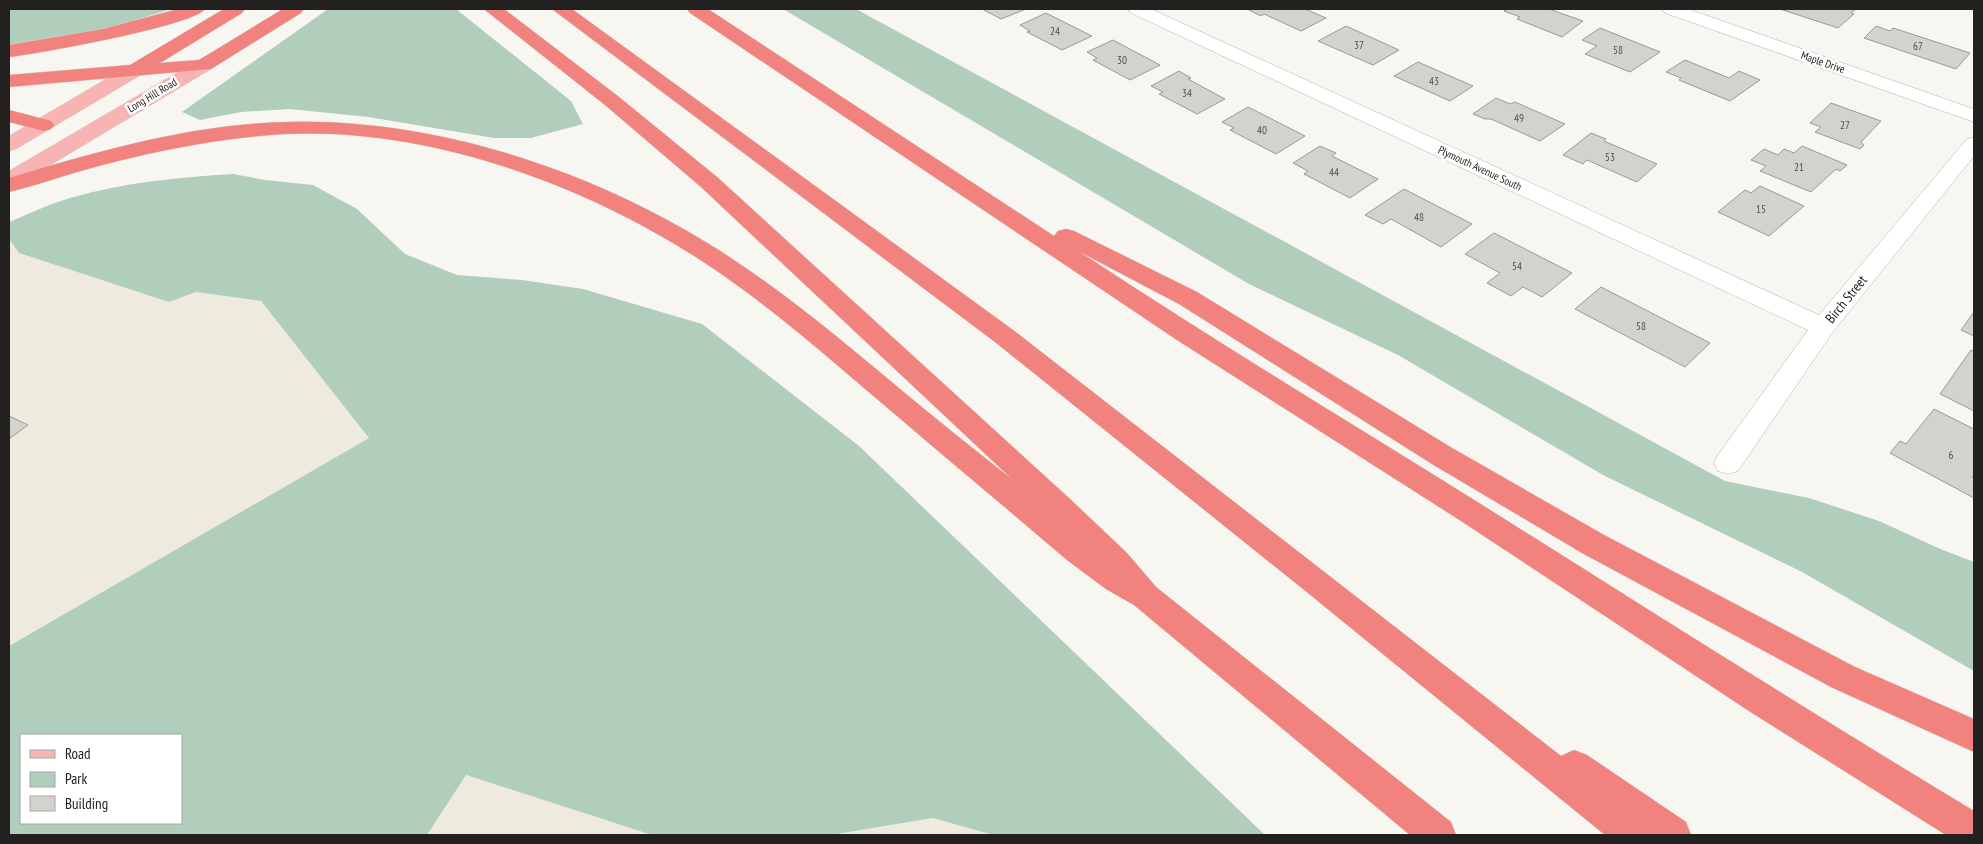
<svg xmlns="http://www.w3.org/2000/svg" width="1983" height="844" font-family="'PT Sans Narrow',sans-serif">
<rect width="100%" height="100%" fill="#f8f6f1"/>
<path fill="#eeebde" d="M 9,239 L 19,253 L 169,302 L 196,292 L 261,301 L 369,438 L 9,646 Z
M 465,775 L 652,835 L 427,835 Z
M 933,818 L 993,835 L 831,835 Z"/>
<path fill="#b1cdbc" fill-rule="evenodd" d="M 9,9 L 171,9 L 110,28 L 9,45 Z
M 328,9 L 456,9 L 571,101 L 583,124 L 531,138 L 494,138 L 368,117 L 290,109 L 241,112 L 200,120 L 182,112 Z
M 783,9 L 856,9 L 1725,481 L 1809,498 L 1879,521 L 1938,548 L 1974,562 L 1974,671 L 1802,572 L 1603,475 L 1398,355 L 1249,284 Z
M 233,174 L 265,180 L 313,185 L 357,209 L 405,254 L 457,275 L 522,280 L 583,289 L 702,324 L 859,446 L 1265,835 L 993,835 L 933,818 L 831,835 L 652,835 L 466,775 L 427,835 L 9,835 L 9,646 L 369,438 L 261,301 L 196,292 L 169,302 L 19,253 L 9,239 L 9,222 C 29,214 49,204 70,198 C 122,183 179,177 233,174 ZM 21,735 L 181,735 L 181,823 L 21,823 Z"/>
<path fill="#d3d2cd" stroke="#9b9995" d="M 982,9 L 1026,9 L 1001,19 Z
M 1247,9 L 1305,9 L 1326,18 L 1301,31 L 1264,14 L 1261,16 Z
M 1508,9 L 1549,9 L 1583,21 L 1562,37 L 1517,19 L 1520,17 L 1504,11 Z
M 1780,9 L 1856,9 L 1851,13 L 1854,14 L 1838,28 Z
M 1046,13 L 1092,36 L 1062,50 L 1027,32 L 1030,31 L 1020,25 Z
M 1346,26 L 1399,50 L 1373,65 L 1318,41 Z
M 1876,26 L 1890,31 L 1893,28 L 1970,53 L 1956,69 L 1864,38 Z
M 1600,28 L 1660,52 L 1630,72 L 1585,54 L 1597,46 L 1582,40 Z
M 1113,40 L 1160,65 L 1130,80 L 1093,60 L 1097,58 L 1087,52 Z
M 1685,60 L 1729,78 L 1739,71 L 1760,80 L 1730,101 L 1679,80 L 1681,78 L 1666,72 Z
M 1418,62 L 1473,86 L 1450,101 L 1394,76 Z
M 1179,71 L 1191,78 L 1188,79 L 1225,99 L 1197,114 L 1159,94 L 1163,92 L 1151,86 Z
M 1496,98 L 1510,104 L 1515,102 L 1565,124 L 1540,141 L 1491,119 L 1485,119 L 1473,114 Z
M 1831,103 L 1881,121 L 1861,142 L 1864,145 L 1860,149 L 1815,132 L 1821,127 L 1810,123 Z
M 1248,107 L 1305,136 L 1276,154 L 1230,130 L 1234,128 L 1222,122 Z
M 1591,133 L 1606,139 L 1604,141 L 1657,164 L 1637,182 L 1587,160 L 1583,164 L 1563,155 Z
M 1320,146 L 1336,153 L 1332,156 L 1378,179 L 1350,198 L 1304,174 L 1308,171 L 1293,163 Z
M 1802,146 L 1847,165 L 1840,171 L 1836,169 L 1811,192 L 1760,171 L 1766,166 L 1751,160 L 1764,149 L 1778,155 L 1784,149 L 1794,153 Z
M 1760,186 L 1804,206 L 1769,236 L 1718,212 L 1745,190 L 1751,193 Z
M 1404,189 L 1472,224 L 1441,247 L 1391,219 L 1383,224 L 1365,215 Z
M 1494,233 L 1572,273 L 1542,297 L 1523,287 L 1511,296 L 1487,283 L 1500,273 L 1465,254 Z
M 1601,287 L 1710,343 L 1685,367 L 1575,309 Z
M 1974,312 L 1974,336 L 1961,330 Z
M 1971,350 L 1974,352 L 1974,411 L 1940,394 Z
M 1934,409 L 1974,429 L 1974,475 L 1972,477 L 1974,478 L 1974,498 L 1890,453 L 1900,441 L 1906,444 Z
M 9,416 L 28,425 L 9,439 Z"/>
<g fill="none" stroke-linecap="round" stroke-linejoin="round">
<defs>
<path id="minor" d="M 1128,9 L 1151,9 L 1819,315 L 1967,139 L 1974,137 L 1974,156 L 1832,333 L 1738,471 L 1728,474 L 1718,471 L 1714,463 L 1718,455 L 1808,330 L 1131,13 Z
M 1662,9 L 1688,9 L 1974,109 L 1974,122 L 1665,13 Z"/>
<path id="major" d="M 204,59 L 211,61 L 214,65 L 211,69 L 17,185 L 9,187 L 9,171 L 197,61 Z
M 132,66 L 139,68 L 142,72 L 139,76 L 16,149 L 9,151 L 9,136 L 125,68 Z"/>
<path id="highway" d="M 178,9 L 205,9 C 193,26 36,54 9,57 L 9,45 L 103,29 Z
M 224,9 L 245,9 L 242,13 L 160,63 L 199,60 L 283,9 L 304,9 L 301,13 L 211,69 L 9,87 L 9,75 L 130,65 Z
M 484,9 L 504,9 L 619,97 L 717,177 L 1070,499 L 1127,553 L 1156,587 L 1451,822 L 1456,835 L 1410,835 L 1134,605 L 1106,589 L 1067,560 C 1011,512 953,464 897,416 C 833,362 770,305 699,259 C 581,183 427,127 285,134 C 217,138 149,152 84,170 C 59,177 34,186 9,192 L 9,178 C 99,151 193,124 288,122 C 435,118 594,171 717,249 C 782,290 841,340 900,389 C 937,420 975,450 1013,480 L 701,187 L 605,105 Z
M 552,9 L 572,9 L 1013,330 L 1561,756 L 1574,750 L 1587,755 L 1686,822 L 1691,835 L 1605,835 L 1308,593 L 995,342 Z
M 687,9 L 708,9 L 1054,236 L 1058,231 L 1066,229 L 1074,231 L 1197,292 L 1452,448 L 1604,535 L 1855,667 L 1974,719 L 1974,752 L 1831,687 L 1582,553 L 1432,464 L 1179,304 L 1080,252 C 1211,339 1346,420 1479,503 C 1644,607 1808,711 1974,811 L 1974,835 L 1946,835 L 1749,711 L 1458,519 L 1177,340 L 690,13 Z
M 9,110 L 51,121 L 54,125 L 51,129 L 44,131 L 9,122 Z"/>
</defs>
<use href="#minor" stroke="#b5b4af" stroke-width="1"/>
<use href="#major" stroke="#d3d3d2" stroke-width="1"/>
<use href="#highway" stroke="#d3d3d2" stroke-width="1"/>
<use href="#minor" fill="#fff" fill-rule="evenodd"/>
<use href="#major" fill="#f7b4b2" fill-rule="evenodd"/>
<use href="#highway" fill="#f2827e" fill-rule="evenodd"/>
</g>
<g text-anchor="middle" stroke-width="5" stroke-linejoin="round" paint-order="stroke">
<g font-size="11" fill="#4e4d4b">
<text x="1055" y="35">24</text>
<text x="1359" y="49">37</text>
<text x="1918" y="50">67</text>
<text x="1618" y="54">58</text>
<text x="1122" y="64">30</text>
<text x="1434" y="85">43</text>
<text x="1187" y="97">34</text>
<text x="1519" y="122">49</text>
<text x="1845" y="129">27</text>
<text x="1262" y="134">40</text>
<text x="1610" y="161">53</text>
<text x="1799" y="171">21</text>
<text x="1334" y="176">44</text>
<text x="1761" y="213">15</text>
<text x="1419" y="221">48</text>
<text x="1517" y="270">54</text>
<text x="1641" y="330">58</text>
<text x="1951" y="459">6</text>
</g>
<g font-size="11" fill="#222120" stroke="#fff">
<text transform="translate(1823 62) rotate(19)" y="4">Maple Drive</text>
<text transform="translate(152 95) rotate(-31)" y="4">Long Hill Road</text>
<text transform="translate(1480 168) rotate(25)" y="4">Plymouth Avenue South</text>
</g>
<g font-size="14" fill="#222120" stroke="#fff">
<text transform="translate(1846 299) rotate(-51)" y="5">Birch Street</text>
</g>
</g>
<rect width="1983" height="844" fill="none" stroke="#222120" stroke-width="20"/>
<rect x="20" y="734" width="162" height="90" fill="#ffffff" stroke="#a7a6a6"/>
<rect x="30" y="750" width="25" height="8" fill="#f7b4b2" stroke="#a7a6a6"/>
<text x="65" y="759" font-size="15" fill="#222120">Road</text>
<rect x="30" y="772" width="25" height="15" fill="#b1cdbc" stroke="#a7a6a6"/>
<text x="65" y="784" font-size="15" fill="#222120">Park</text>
<rect x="30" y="796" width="25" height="15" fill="#d3d2cd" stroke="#a7a6a6"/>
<text x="65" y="809" font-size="15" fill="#222120">Building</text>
</svg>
